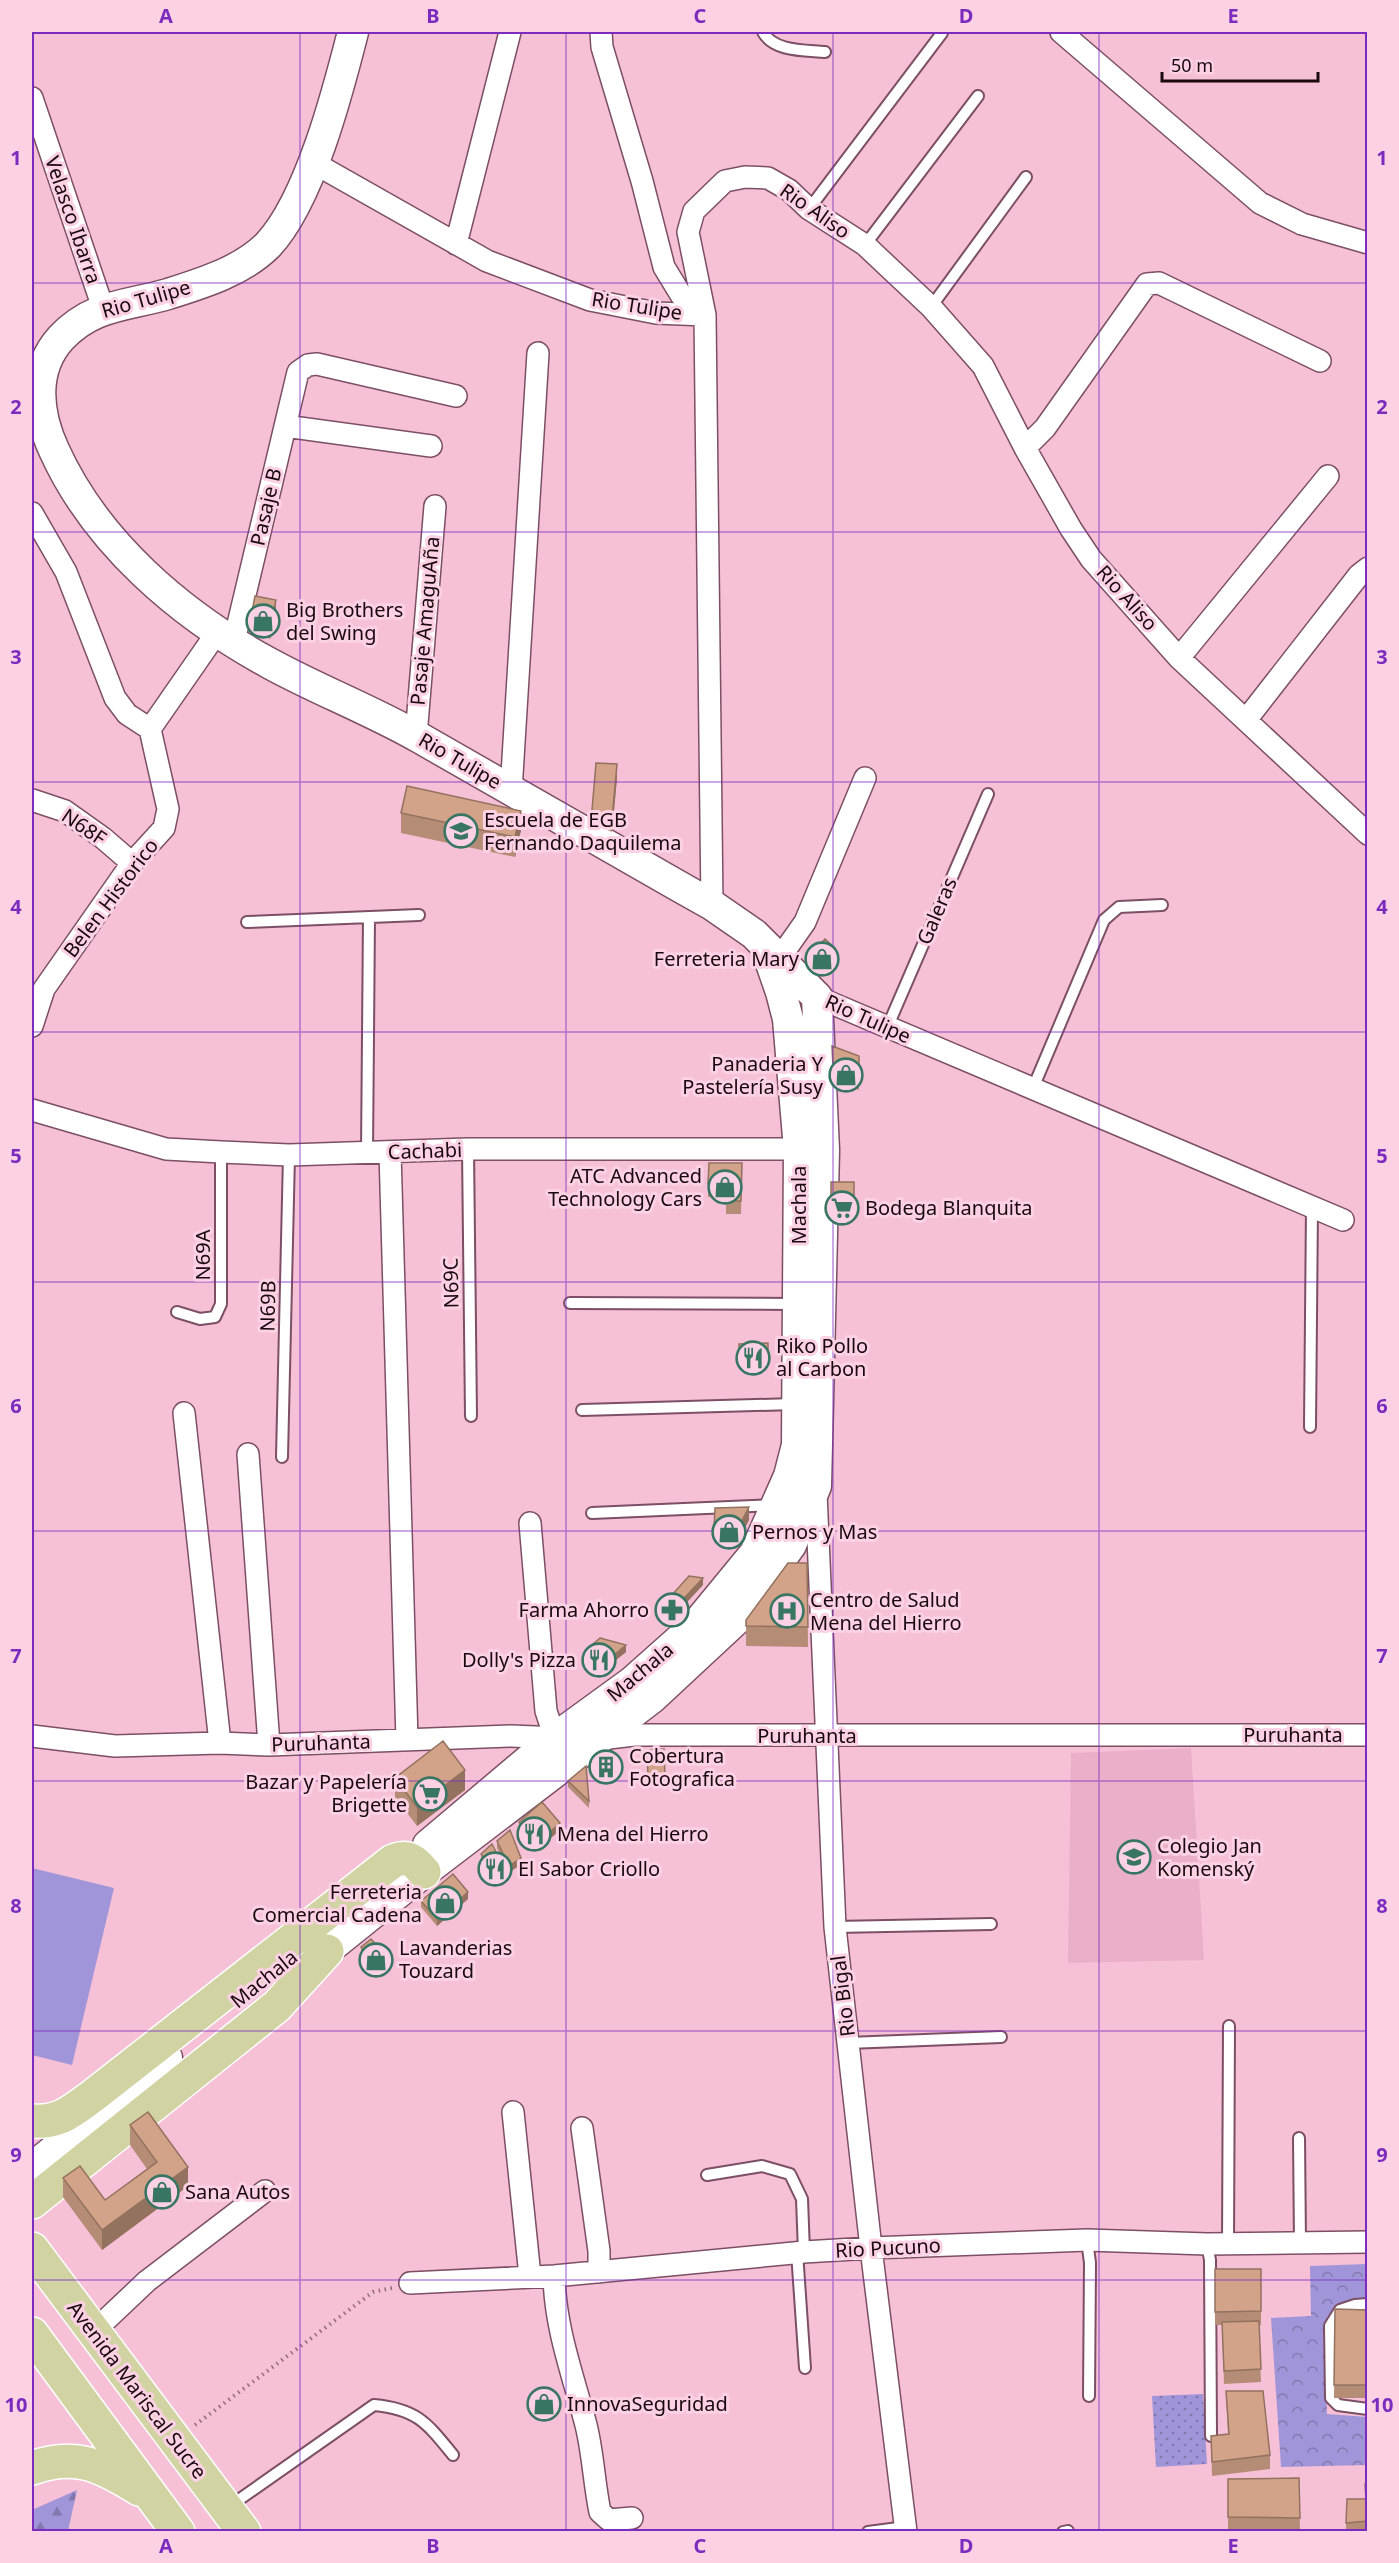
<svg xmlns="http://www.w3.org/2000/svg" width="1399" height="2563" font-family="'Noto Sans',sans-serif">
<defs>
<pattern id="grass-dots" width="8" height="8" patternUnits="userSpaceOnUse" patternTransform="scale(1.5)"><rect width="8" height="8" fill="#a095d8"/><path d="M2 2h.1M6 6h.1" fill="none" stroke="#8278ae" stroke-width="1.8" stroke-linecap="round"/></pattern>
<pattern id="forest-firs" width="22" height="20" patternUnits="userSpaceOnUse" patternTransform="scale(1.5)"><rect width="22" height="20" fill="#a095d8"/><path d="M5 1l3.5 6h-7zM16 11l3.5 6h-7z" fill="#8278ae"/></pattern>
<pattern id="park-crowns" width="20" height="18" patternUnits="userSpaceOnUse" patternTransform="scale(1.5)"><rect width="20" height="18" fill="#a095d8"/><path d="M2 6a3 3 0 1 1 6 0M12 15a3 3 0 1 1 6 0" fill="none" stroke="#8278ae"/></pattern>
</defs>
<rect width="100%" height="100%" fill="#f6c0d7"/>
<path fill="#eaafc9" d="M 1191,1748 L 1204,1960 L 1068,1963 L 1071,1753 Z"/>
<path fill="url(#grass-dots)" d="M 1203,2394 L 1207,2464 L 1156,2467 L 1152,2396 Z"/>
<path fill="url(#forest-firs)" d="M 77,2490 L 68,2531 L 32,2531 L 32,2510 Z"/>
<path fill="url(#park-crowns)" d="M 1367,2264 L 1367,2309 L 1351,2308 L 1325,2332 L 1327,2414 L 1367,2417 L 1367,2465 L 1281,2467 L 1271,2318 L 1311,2316 L 1310,2266 Z"/>
<path fill="#a095d8" d="M 32,1868 L 114,1888 L 72,2065 L 32,2055 Z"/>
<g fill="none" stroke-linecap="round" stroke-linejoin="round">
<defs>
<path id="service" d="M 763,32 C 774,52 805,50 825,52
M 809,209 L 942,33
M 865,245 L 978,96
M 931,307 L 1026,177
M 247,922 L 419,915
M 887,1028 L 988,794
M 1033,1088 L 1104,920 L 1119,907 L 1162,905
M 468,1149 L 471,1416
M 367,1153 L 369,917
M 570,1303 L 797,1304
M 177,1312 L 200,1319 L 215,1317 L 221,1304 L 221,1152
M 582,1410 L 794,1404
M 1310,1427 L 1312,1207
M 282,1457 L 289,1155
M 592,1513 L 773,1505
M 835,1927 L 991,1924
M 848,2043 L 1001,2037
M 1299,2138 L 1300,2243
M 707,2175 L 762,2166 L 790,2174 L 802,2199 L 804,2252
M 1087,2240 L 1090,2263 L 1089,2396
M 1207,2244 L 1210,2260 L 1211,2436
M 1228,2244 L 1229,2026
M 797,2252 L 805,2368
M 1368,2304 L 1355,2305 L 1340,2310 L 1330,2326 L 1331,2398 L 1338,2405 L 1368,2409
M 230,2506 L 374,2405 C 417,2409 427,2423 453,2455
M 868,2532 L 906,2527
M 1063,2532 L 1068,2531"/>
<path id="minor" d="M 601,32 L 602,47 L 642,181 L 664,267 L 681,295 L 698,311 L 705,315
M 1061,32 L 1260,203 L 1302,224 L 1368,243
M 32,98 L 103,308
M 314,163 L 487,261 L 590,300 L 656,313 L 705,315
M 456,244 L 510,32
M 285,426 L 431,446
M 1025,448 L 1045,428 L 1147,284 L 1159,283 L 1320,361
M 32,513 L 66,572 L 115,698 L 127,714 L 150,729 L 168,809 L 164,828 L 132,863 L 44,989 L 32,1026
M 234,641 L 298,372 L 308,365 L 317,364 L 456,396
M 1179,658 L 1328,476
M 1246,720 L 1359,575 L 1368,568
M 150,729 L 218,631
M 416,736 L 435,506
M 511,791 L 538,353
M 32,800 L 65,811 L 103,838 L 132,863
M 712,905 L 705,315 L 688,232 L 694,211 L 725,181 L 745,177 L 768,178 L 789,190 L 809,209 L 865,245 L 931,307 L 983,366 L 1025,448 L 1071,529 L 1091,559 L 1179,658 L 1368,834
M 779,959 L 805,922 L 865,778
M 817,997 L 1343,1220
M 32,1110 L 166,1149 L 221,1152 L 289,1155 L 468,1149 L 811,1149
M 390,1152 L 407,1740
M 184,1413 L 220,1743
M 248,1454 L 269,1745
M 816,1493 L 835,1927 L 871,2248 L 906,2532
M 530,1523 L 546,1711 L 555,1738
M 32,1736 L 115,1746 L 220,1743 L 269,1745 L 511,1736 L 560,1738
M 600,1739 L 634,1735 L 1368,1735
M 513,2112 L 530,2276
M 582,2128 L 599,2251 L 599,2272
M 554,2276 C 555,2328 573,2375 586,2425 C 593,2453 594,2483 600,2512 L 609,2520 L 632,2518
M 410,2283 L 554,2276 L 804,2252 L 871,2248 L 1087,2240 L 1207,2244 L 1368,2242
M 92,2333 L 147,2281 L 265,2191"/>
<path id="secondary" d="M 428,1845 L 555,1738 L 632,1682 L 695,1626 L 755,1553 L 789,1476 L 797,1445 L 799,1149 L 788,1019 L 781,992 L 766,949
M 307,1966 L 424,1872 L 652,1698 L 738,1618 L 791,1545 L 816,1486 L 824,1150 L 817,997 L 754,934 L 712,905 C 614,850 517,793 420,738 C 371,710 318,690 269,663 C 181,615 96,543 54,450 C 37,413 32,370 61,338 C 93,304 127,306 168,294 C 203,283 242,271 268,245 C 310,200 338,91 353,32
M 32,2168 L 167,2058"/>
<path id="primary" d="M 32,2121 C 60,2123 72,2111 94,2095 L 393,1861 C 409,1855 413,1860 424,1872
M 32,2202 L 277,2006 L 327,1951
M 32,2249 L 244,2532
M 32,2334 L 178,2532
M 32,2468 C 76,2452 102,2466 139,2489"/>
</defs>
<use href="#service" stroke="#7c4f64" stroke-width="14"/>
<use href="#minor" stroke="#7c4f64" stroke-width="24"/>
<use href="#secondary" stroke="#7c4f64" stroke-width="33"/>
<use href="#primary" stroke="#fff" stroke-width="36"/>
<path stroke="#916c7c" stroke-width="4" stroke-dasharray="1.5 4.5" stroke-linecap="butt" d="M 195,2425 L 373,2292 L 392,2288"/>
<use href="#service" stroke="#fff" stroke-width="10"/>
<use href="#minor" stroke="#fff" stroke-width="21"/>
<use href="#secondary" stroke="#fff" stroke-width="30"/>
<use href="#primary" stroke="#d1d3a3" stroke-width="33"/>
</g>
<path fill="#b58c75" d="M 276,613 L 270,639 L 251,629 L 251,616 Z
M 617,778 L 612,832 L 592,823 L 592,810 Z
M 401,813 L 521,830 L 515,857 L 401,833 Z
M 835,955 L 818,973 L 808,964 L 808,957 Z
M 832,1046 L 859,1056 L 859,1090 L 833,1082 Z
M 709,1163 L 742,1163 L 741,1214 L 726,1214 L 726,1197 L 708,1197 Z
M 831,1182 L 854,1182 L 854,1215 L 831,1214 Z
M 768,1343 L 768,1366 L 739,1367 L 739,1344 Z
M 749,1520 L 737,1543 L 714,1542 L 714,1529 Z
M 807,1563 L 808,1647 L 746,1646 L 746,1626 Z
M 703,1585 L 673,1617 L 661,1614 L 661,1607 Z
M 586,1650 L 626,1652 L 602,1671 L 586,1657 Z
M 664,1749 L 665,1784 L 648,1785 L 647,1750 Z
M 597,1754 L 614,1767 L 614,1774 L 599,1776 Z
M 395,1778 L 465,1790 L 417,1826 L 395,1797 Z
M 568,1781 L 589,1801 L 589,1808 L 568,1787 Z
M 519,1822 L 560,1830 L 537,1850 L 519,1829 Z
M 497,1841 L 521,1865 L 509,1872 L 497,1848 Z
M 481,1854 L 506,1878 L 500,1883 L 481,1860 Z
M 468,1899 L 437,1926 L 421,1907 L 421,1901 Z
M 361,1947 L 390,1967 L 380,1975 L 361,1954 Z
M 130,2125 L 188,2186 L 102,2250 L 63,2197 L 63,2178 L 105,2200 L 147,2169 L 130,2145 Z
M 1215,2269 L 1261,2269 L 1261,2325 L 1259,2325 L 1261,2382 L 1224,2384 L 1222,2325 L 1215,2325 Z
M 1335,2309 L 1368,2310 L 1368,2398 L 1334,2398 Z
M 1226,2391 L 1270,2455 L 1270,2469 L 1212,2476 L 1211,2436 L 1228,2435 Z
M 1299,2478 L 1300,2532 L 1228,2532 L 1228,2479 Z
M 1368,2484 L 1368,2532 L 1346,2532 L 1346,2523 L 1365,2499 Z"/>
<path fill="#93725f" d="M 276,600 L 276,613 L 270,639 L 270,626 Z
M 617,764 L 617,778 L 612,832 L 612,819 Z
M 521,811 L 521,830 L 515,857 L 515,837 Z
M 835,948 L 835,955 L 818,973 L 818,967 Z
M 749,1507 L 749,1520 L 737,1543 L 737,1530 Z
M 703,1578 L 703,1585 L 673,1617 L 673,1610 Z
M 626,1645 L 626,1652 L 602,1671 L 602,1665 Z
M 465,1770 L 465,1790 L 417,1826 L 417,1807 Z
M 560,1823 L 560,1830 L 537,1850 L 537,1843 Z
M 521,1858 L 521,1865 L 509,1872 L 509,1866 Z
M 506,1871 L 506,1878 L 500,1883 L 500,1876 Z
M 468,1892 L 468,1899 L 437,1926 L 437,1919 Z
M 390,1960 L 390,1967 L 380,1975 L 380,1969 Z
M 188,2167 L 188,2186 L 102,2250 L 102,2230 Z"/>
<path fill="#d2a388" stroke="#93725f" stroke-width="1.5" d="M 255,596 L 276,600 L 270,626 L 251,616 Z
M 596,763 L 617,764 L 612,819 L 592,810 Z
M 407,786 L 521,811 L 515,837 L 401,813 Z
M 825,939 L 835,948 L 818,967 L 808,957 Z
M 832,1046 L 859,1056 L 859,1077 L 833,1068 Z
M 709,1163 L 742,1163 L 741,1201 L 726,1201 L 726,1184 L 708,1184 Z
M 831,1182 L 854,1182 L 854,1208 L 831,1208 Z
M 768,1343 L 768,1359 L 739,1360 L 739,1344 Z
M 749,1507 L 737,1530 L 714,1529 L 715,1508 Z
M 788,1563 L 807,1563 L 808,1627 L 746,1626 L 746,1620 Z
M 689,1576 L 703,1578 L 673,1610 L 661,1607 Z
M 600,1638 L 626,1645 L 602,1665 L 586,1650 Z
M 443,1741 L 465,1770 L 417,1807 L 395,1778 Z
M 664,1749 L 665,1777 L 648,1778 L 647,1750 Z
M 612,1752 L 614,1767 L 599,1769 L 597,1754 Z
M 586,1766 L 589,1801 L 568,1781 Z
M 542,1802 L 560,1823 L 537,1843 L 519,1822 Z
M 510,1830 L 521,1858 L 509,1866 L 497,1841 Z
M 492,1844 L 506,1871 L 500,1876 L 481,1854 Z
M 453,1874 L 468,1892 L 437,1919 L 421,1901 Z
M 371,1939 L 390,1960 L 380,1969 L 361,1947 Z
M 148,2112 L 188,2167 L 102,2230 L 63,2178 L 80,2166 L 105,2200 L 157,2162 L 130,2125 Z
M 1215,2269 L 1261,2269 L 1261,2311 L 1215,2312 Z
M 1335,2309 L 1368,2310 L 1368,2385 L 1334,2385 Z
M 1259,2321 L 1261,2369 L 1224,2371 L 1222,2322 Z
M 1226,2391 L 1263,2391 L 1270,2455 L 1212,2462 L 1211,2436 L 1229,2434 Z
M 1299,2478 L 1300,2518 L 1228,2517 L 1228,2479 Z
M 1365,2484 L 1368,2484 L 1368,2521 L 1346,2523 L 1347,2499 L 1366,2499 Z"/>
<path fill="none" stroke="#7b2cbf" stroke-width="1.5" stroke-opacity="0.55" d="M 300,32 L 300,2532M 566,32 L 566,2532M 833,32 L 833,2532M 1099,32 L 1099,2532M 32,283 L 1368,283M 32,532 L 1368,532M 32,782 L 1368,782M 32,1032 L 1368,1032M 32,1282 L 1368,1282M 32,1531 L 1368,1531M 32,1781 L 1368,1781M 32,2031 L 1368,2031M 32,2280 L 1368,2280"/>
<defs>
<symbol id="shop-ring" viewBox="-11 -11 22 22"><circle r="9.5" fill="#fcd1e3" stroke="#387663" stroke-width="1.5"/><path d="M-5-2.5h2.3a2.7 3.5 0 0 1 5.4 0H5L5.5 6h-11ZM-1.5-2.5h3a1.5 2.3 0 0 0-3 0Z" fill="#387663"/></symbol>
<symbol id="school-ring" viewBox="-11 -11 22 22"><circle r="9.5" fill="#fcd1e3" stroke="#387663" stroke-width="1.5"/><path d="M0-5L7-2L0 1L-7-2ZM-4 1L0 2.5L4 1V4Q0 6-4 4Z" fill="#387663"/></symbol>
<symbol id="supermarket-ring" viewBox="-11 -11 22 22"><circle r="9.5" fill="#fcd1e3" stroke="#387663" stroke-width="1.5"/><path d="M-6-5.5h2.5l.6 2H6L4.5 2H-2.5L-4.4-4H-6ZM-1.5 3.2a1.3 1.3 0 1 0 .1 0ZM3 3.2a1.3 1.3 0 1 0 .1 0Z" fill="#387663"/></symbol>
<symbol id="restaurant-ring" viewBox="-11 -11 22 22"><circle r="9.5" fill="#fcd1e3" stroke="#387663" stroke-width="1.5"/><path d="M-5-6h1v4h1v-4h1v4h1v-4h1v5L-1.5 .5V6h-2V.5L-5-1ZM5-6V6H3V1.5H1.5Q1.5-4 5-6Z" fill="#387663"/></symbol>
<symbol id="pharmacy-ring" viewBox="-11 -11 22 22"><circle r="9.5" fill="#fcd1e3" stroke="#387663" stroke-width="1.5"/><path d="M-2-6h4v4h4v4h-4v4h-4v-4h-4v-4h4Z" fill="#387663"/></symbol>
<symbol id="hospital-ring" viewBox="-11 -11 22 22"><circle r="9.5" fill="#fcd1e3" stroke="#387663" stroke-width="1.5"/><path d="M-5-5h3v3.5h4V-5h3V5h-3V1.5h-4V5h-3Z" fill="#387663"/></symbol>
<symbol id="building-ring" viewBox="-11 -11 22 22"><circle r="9.5" fill="#fcd1e3" stroke="#387663" stroke-width="1.5"/><path d="M-4-6H4V6H1V3H-1V6H-4ZM-2.5-4.3h1.7v1.8h-1.7ZM.8-4.3h1.7v1.8H.8ZM-2.5-1h1.7V.8h-1.7ZM.8-1h1.7V.8H.8Z" fill="#387663"/></symbol>
</defs>
<g fill-rule="evenodd">
<use href="#shop-ring" x="244" y="602" width="38" height="38"/>
<use href="#school-ring" x="442" y="812" width="38" height="38"/>
<use href="#shop-ring" x="803" y="940" width="38" height="38"/>
<use href="#shop-ring" x="827" y="1056" width="38" height="38"/>
<use href="#shop-ring" x="706" y="1168" width="38" height="38"/>
<use href="#supermarket-ring" x="823" y="1189" width="38" height="38"/>
<use href="#restaurant-ring" x="734" y="1339" width="38" height="38"/>
<use href="#shop-ring" x="710" y="1513" width="38" height="38"/>
<use href="#pharmacy-ring" x="653" y="1591" width="38" height="38"/>
<use href="#hospital-ring" x="768" y="1592" width="38" height="38"/>
<use href="#restaurant-ring" x="580" y="1641" width="38" height="38"/>
<use href="#building-ring" x="587" y="1748" width="38" height="38"/>
<use href="#supermarket-ring" x="411" y="1775" width="38" height="38"/>
<use href="#restaurant-ring" x="515" y="1815" width="38" height="38"/>
<use href="#school-ring" x="1115" y="1838" width="38" height="38"/>
<use href="#restaurant-ring" x="476" y="1850" width="38" height="38"/>
<use href="#shop-ring" x="426" y="1884" width="38" height="38"/>
<use href="#shop-ring" x="357" y="1941" width="38" height="38"/>
<use href="#shop-ring" x="143" y="2173" width="38" height="38"/>
<use href="#shop-ring" x="525" y="2385" width="38" height="38"/>
</g>
<g text-anchor="middle" stroke-width="6" stroke-linejoin="round" paint-order="stroke">
<g font-size="20" fill="#1a0911" stroke="#fcd1e3">
<text transform="translate(815 211) rotate(35)" y="7">Rio Aliso</text>
<text transform="translate(73 220) rotate(71)" y="7">Velasco Ibarra</text>
<text transform="translate(146 299) rotate(-16)" y="7">Rio Tulipe</text>
<text transform="translate(637 306) rotate(9)" y="7">Rio Tulipe</text>
<text transform="translate(266 507) rotate(-77)" y="7">Pasaje B</text>
<text transform="translate(1127 598) rotate(48)" y="7">Rio Aliso</text>
<text transform="translate(425 621) rotate(-85)" y="7">Pasaje AmaguAña</text>
<text transform="translate(460 761) rotate(30)" y="7">Rio Tulipe</text>
<text transform="translate(84 827) rotate(34)" y="7">N68F</text>
<text transform="translate(111 898) rotate(-53)" y="7">Belen Historico</text>
<text transform="translate(937 911) rotate(-67)" y="7">Galeras</text>
<text transform="translate(868 1019) rotate(24)" y="7">Rio Tulipe</text>
<text transform="translate(425 1151) rotate(-2)" y="7">Cachabi</text>
<text transform="translate(799 1205) rotate(-90)" y="7">Machala</text>
<text transform="translate(203 1255) rotate(-90)" y="7">N69A</text>
<text transform="translate(451 1283) rotate(-91)" y="7">N69C</text>
<text transform="translate(268 1306) rotate(-89)" y="7">N69B</text>
<text transform="translate(640 1672) rotate(-40)" y="7">Machala</text>
<text x="1293" y="1742">Puruhanta</text>
<text x="807" y="1743">Puruhanta</text>
<text transform="translate(321 1743) rotate(-2)" y="7">Puruhanta</text>
<text transform="translate(264 1979) rotate(-39)" y="7">Machala</text>
<text transform="translate(843 1996) rotate(-97)" y="7">Rio Bigal</text>
<text transform="translate(888 2248) rotate(-3)" y="7">Rio Pucuno</text>
<text transform="translate(137 2390) rotate(53)" y="7">Avenida Mariscal Sucre</text>
</g>
<g font-size="20" fill="#1a0911" stroke="#fcd1e3" text-anchor="start">
<text x="286" y="617">Big Brothers<tspan x="286" dy="23">del Swing</tspan></text>
<text x="484" y="827">Escuela de EGB<tspan x="484" dy="23">Fernando Daquilema</tspan></text>
<text x="799" y="966" text-anchor="end">Ferreteria Mary</text>
<text x="823" y="1071" text-anchor="end">Panaderia Y<tspan x="823" dy="23">Pastelería Susy</tspan></text>
<text x="702" y="1183" text-anchor="end">ATC Advanced<tspan x="702" dy="23">Technology Cars</tspan></text>
<text x="865" y="1215">Bodega Blanquita</text>
<text x="776" y="1353">Riko Pollo<tspan x="776" dy="23">al Carbon</tspan></text>
<text x="752" y="1539">Pernos y Mas</text>
<text x="810" y="1607">Centro de Salud<tspan x="810" dy="23">Mena del Hierro</tspan></text>
<text x="649" y="1617" text-anchor="end">Farma Ahorro</text>
<text x="576" y="1667" text-anchor="end">Dolly's Pizza</text>
<text x="629" y="1763">Cobertura<tspan x="629" dy="23">Fotografica</tspan></text>
<text x="407" y="1789" text-anchor="end">Bazar y Papelería<tspan x="407" dy="23">Brigette</tspan></text>
<text x="557" y="1841">Mena del Hierro</text>
<text x="1157" y="1853">Colegio Jan<tspan x="1157" dy="23">Komenský</tspan></text>
<text x="518" y="1876">El Sabor Criollo</text>
<text x="422" y="1899" text-anchor="end">Ferreteria<tspan x="422" dy="23">Comercial Cadena</tspan></text>
<text x="399" y="1955">Lavanderias<tspan x="399" dy="23">Touzard</tspan></text>
<text x="185" y="2199">Sana Autos</text>
<text x="567" y="2411">InnovaSeguridad</text>
</g>
</g>
<rect width="1399" height="2563" fill="none" stroke="#fcd1e3" stroke-width="66"/>
<path d="M1162 72v9h156v-9" fill="none" stroke="#1a0911" stroke-width="3"/>
<text x="1171" y="72" font-size="18" fill="#1a0911" stroke="#fcd1e3" stroke-width="4.5" paint-order="stroke">50 m</text>
<rect x="33" y="33" width="1333" height="2497" fill="none" stroke="#7b2cbf" stroke-width="2"/>
<g font-size="20" text-anchor="middle" font-weight="bold" fill="#7b2cbf">
<text x="166" y="23">A</text>
<text x="433" y="23">B</text>
<text x="700" y="23">C</text>
<text x="966" y="23">D</text>
<text x="1233" y="23">E</text>
<text x="16" y="165">1</text>
<text x="1382" y="165">1</text>
<text x="16" y="414">2</text>
<text x="1382" y="414">2</text>
<text x="16" y="664">3</text>
<text x="1382" y="664">3</text>
<text x="16" y="914">4</text>
<text x="1382" y="914">4</text>
<text x="16" y="1163">5</text>
<text x="1382" y="1163">5</text>
<text x="16" y="1413">6</text>
<text x="1382" y="1413">6</text>
<text x="16" y="1663">7</text>
<text x="1382" y="1663">7</text>
<text x="16" y="1913">8</text>
<text x="1382" y="1913">8</text>
<text x="16" y="2162">9</text>
<text x="1382" y="2162">9</text>
<text x="16" y="2412">10</text>
<text x="1382" y="2412">10</text>
<text x="166" y="2553">A</text>
<text x="433" y="2553">B</text>
<text x="700" y="2553">C</text>
<text x="966" y="2553">D</text>
<text x="1233" y="2553">E</text>
</g>
</svg>
